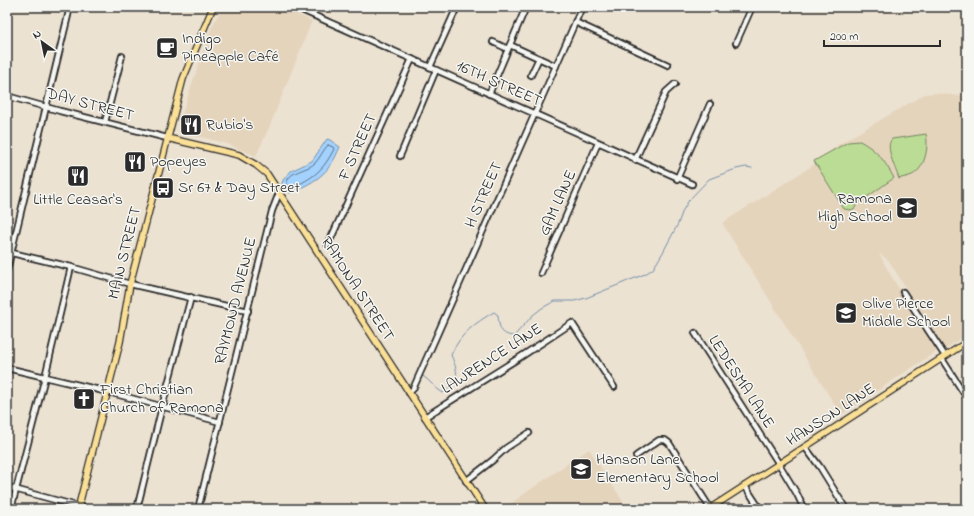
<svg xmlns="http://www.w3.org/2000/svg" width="974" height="516" font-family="'Indie Flower',sans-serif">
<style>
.built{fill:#e5d4bc}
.green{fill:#bbdc95;stroke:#738460}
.water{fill:#a3d2ff;stroke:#738faa}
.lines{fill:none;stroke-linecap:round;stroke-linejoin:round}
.shore{stroke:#5b6e80;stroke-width:1}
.stream{stroke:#738faa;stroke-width:1}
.minor-casing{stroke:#2b2b2b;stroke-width:8}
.major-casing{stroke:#2b2b2b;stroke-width:8}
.minor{stroke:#f6f6f2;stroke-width:4.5}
.major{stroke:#fadf96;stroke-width:5.5}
.labels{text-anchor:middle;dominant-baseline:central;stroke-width:3;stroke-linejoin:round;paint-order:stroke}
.poi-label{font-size:16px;fill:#2b2b2b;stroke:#f6f6f2;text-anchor:start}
.street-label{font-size:16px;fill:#2b2b2b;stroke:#f6f6f2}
</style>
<rect width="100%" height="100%" fill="#ece2d2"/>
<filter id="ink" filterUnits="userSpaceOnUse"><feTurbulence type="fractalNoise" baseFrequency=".025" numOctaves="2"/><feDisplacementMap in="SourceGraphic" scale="8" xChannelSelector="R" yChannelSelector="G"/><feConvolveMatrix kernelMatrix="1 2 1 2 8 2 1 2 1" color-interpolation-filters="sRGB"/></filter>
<g filter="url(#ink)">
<g class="built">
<path d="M222,7H281L312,21L269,128L256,156L225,143L180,132V127L182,114L196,72L211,29Z"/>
<path d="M936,93L967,97V334L944,350L889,261L879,253L890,274L937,351L841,415L722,223L815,164L839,144L925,94Z"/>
<path d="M589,449L628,509H503L531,489Z"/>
</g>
<g class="green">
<path d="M926,134C929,147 925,169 912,175C908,177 903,177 899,179C896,169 884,146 892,139Z"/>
<path d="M860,141C878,151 884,160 894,178L857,204L855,208L851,210L844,209L814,161L848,142Z"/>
</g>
<path class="water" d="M327,139L330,140L340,147C337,153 335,159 331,164C322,179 305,186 290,193L281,188L283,180L291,171L312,161Z"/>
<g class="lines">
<path class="shore" d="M328,145L333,147L334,149C323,171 313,178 291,188L287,186C285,171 307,171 315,163C320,158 323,150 328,145Z"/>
<path class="stream" d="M423,376C430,381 436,389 443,393C460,379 459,374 451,355C460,334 475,323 494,312L498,315C499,327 500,335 514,336L533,315L542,308L555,301H574L586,298L645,274L653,269L662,254L678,224L683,210L689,200L709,179L736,169L746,167L752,168"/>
<g class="minor-casing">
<g id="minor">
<path d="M295,7L692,184"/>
<path d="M575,22L668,65"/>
<path d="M493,42L508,49"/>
<path d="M736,43L752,7"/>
<path d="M510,45L556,66"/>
<path d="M430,67L457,7"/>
<path d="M531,75L539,58"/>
<path d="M489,94L526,7"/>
<path d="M7,96L60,111L167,138"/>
<path d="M105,122L122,56"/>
<path d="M400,156L436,70"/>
<path d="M635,160L666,92L675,84"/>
<path d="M677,179L710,104"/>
<path d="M328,245L412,59"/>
<path d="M12,253L71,267L130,284L248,311"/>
<path d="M7,270L70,7"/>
<path d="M541,273L598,143"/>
<path d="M903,292L945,356"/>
<path d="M695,333L779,464L797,494L804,509"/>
<path d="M942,359L967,398"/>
<path d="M7,368L108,392L220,422"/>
<path d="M409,393L413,389L582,7"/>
<path d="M425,417L522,356L572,323L614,387"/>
<path d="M805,447L820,467L846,509"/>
<path d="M636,456L659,440H665L669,443L710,508"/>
<path d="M466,481L493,460L506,448L529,433"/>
<path d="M745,486L760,509"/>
<path d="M7,487L88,509"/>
<path d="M11,509L45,377L71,267"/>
<path d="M137,509L162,407L191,297"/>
<path d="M198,509L272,211L279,193"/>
</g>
</g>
<g class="major-casing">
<g id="major">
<path d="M167,138L239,155L256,165L267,174L485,509"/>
<path d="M78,509L120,342L130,284L183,79L213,7"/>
<path d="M709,509L967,342"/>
</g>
</g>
<use href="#minor" class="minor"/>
<use href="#major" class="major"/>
</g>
</g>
<defs>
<g id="cafe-square" transform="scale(1.15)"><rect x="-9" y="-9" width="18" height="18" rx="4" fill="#2b2b2b" stroke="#f6f6f2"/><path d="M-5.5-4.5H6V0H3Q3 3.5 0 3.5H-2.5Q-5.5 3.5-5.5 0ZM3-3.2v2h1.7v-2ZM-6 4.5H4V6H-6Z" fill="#fff"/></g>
<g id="restaurant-square" transform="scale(1.15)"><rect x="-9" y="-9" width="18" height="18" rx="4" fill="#2b2b2b" stroke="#f6f6f2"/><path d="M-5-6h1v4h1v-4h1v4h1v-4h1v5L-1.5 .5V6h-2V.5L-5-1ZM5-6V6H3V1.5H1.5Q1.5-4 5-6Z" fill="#fff"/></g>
<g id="bus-square" transform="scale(1.15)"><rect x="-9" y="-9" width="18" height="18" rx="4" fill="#2b2b2b" stroke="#f6f6f2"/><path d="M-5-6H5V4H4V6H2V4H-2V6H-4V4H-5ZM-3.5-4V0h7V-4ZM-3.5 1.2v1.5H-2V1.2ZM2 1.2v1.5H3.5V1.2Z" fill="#fff"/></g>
<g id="school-square" transform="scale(1.15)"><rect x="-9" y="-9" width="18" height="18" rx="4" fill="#2b2b2b" stroke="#f6f6f2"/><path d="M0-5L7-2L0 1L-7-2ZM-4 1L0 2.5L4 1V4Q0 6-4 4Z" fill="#fff"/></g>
<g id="church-square" transform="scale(1.15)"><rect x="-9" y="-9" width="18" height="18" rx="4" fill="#2b2b2b" stroke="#f6f6f2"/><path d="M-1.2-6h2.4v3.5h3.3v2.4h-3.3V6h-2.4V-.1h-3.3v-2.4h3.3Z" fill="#fff"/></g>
</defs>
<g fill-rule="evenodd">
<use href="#cafe-square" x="167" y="48"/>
<use href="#restaurant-square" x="191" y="125"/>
<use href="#restaurant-square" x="135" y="162"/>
<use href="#restaurant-square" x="78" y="176"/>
<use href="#bus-square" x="163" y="188"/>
<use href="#school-square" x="907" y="208"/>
<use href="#school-square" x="846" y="313"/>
<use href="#church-square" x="84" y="399"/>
<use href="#school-square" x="581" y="469"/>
</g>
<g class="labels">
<g class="poi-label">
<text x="182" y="39">Indigo<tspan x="182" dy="18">Pineapple Café</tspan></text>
<text x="206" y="125">Rubio's</text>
<text x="150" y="162">Popeyes</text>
<text x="178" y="188">Sr 67 &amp; Day Street</text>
<text x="892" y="199" text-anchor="end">Ramona<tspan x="892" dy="18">High School</tspan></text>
<text x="78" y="200" text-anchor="middle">Little Ceasar's</text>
<text x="862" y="304">Olive Pierce<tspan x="862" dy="18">Middle School</tspan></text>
<text x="100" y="390">First Christian<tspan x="100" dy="18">Church of Ramona</tspan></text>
<text x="596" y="460">Hanson Lane<tspan x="596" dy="18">Elementary School</tspan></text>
</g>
<g class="street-label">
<text transform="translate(499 84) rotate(24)">16TH STREET</text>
<text transform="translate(90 105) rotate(15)">DAY STREET</text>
<text transform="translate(358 147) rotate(-66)">F STREET</text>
<text transform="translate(484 195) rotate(-66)">H STREET</text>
<text transform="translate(558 203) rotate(-66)">GAM LANE</text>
<text transform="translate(125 253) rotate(-76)">MAIN STREET</text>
<text transform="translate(357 289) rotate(57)">RAMONA STREET</text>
<text transform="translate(236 301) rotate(-76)">RAYMOND AVENUE</text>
<text transform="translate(492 359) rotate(-33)">LAWRENCE LANE</text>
<text transform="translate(741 382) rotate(57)">LEDESMA LANE</text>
<text transform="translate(831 415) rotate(-33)">HANSON LANE</text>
</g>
</g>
<rect width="974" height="516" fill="none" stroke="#f6f6f2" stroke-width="24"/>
<rect x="12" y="12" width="950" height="492" fill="none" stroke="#2b2b2b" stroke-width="1.5" filter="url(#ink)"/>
<g transform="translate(42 42) rotate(327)" stroke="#f6f6f2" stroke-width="3" paint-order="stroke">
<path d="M0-3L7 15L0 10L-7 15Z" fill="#2b2b2b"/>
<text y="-6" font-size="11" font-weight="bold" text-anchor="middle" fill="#2b2b2b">N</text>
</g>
<path d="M824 40v6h116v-6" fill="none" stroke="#2b2b2b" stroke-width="2"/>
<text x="830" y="40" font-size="12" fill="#2b2b2b" stroke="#f6f6f2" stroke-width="3" paint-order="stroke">200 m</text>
</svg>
